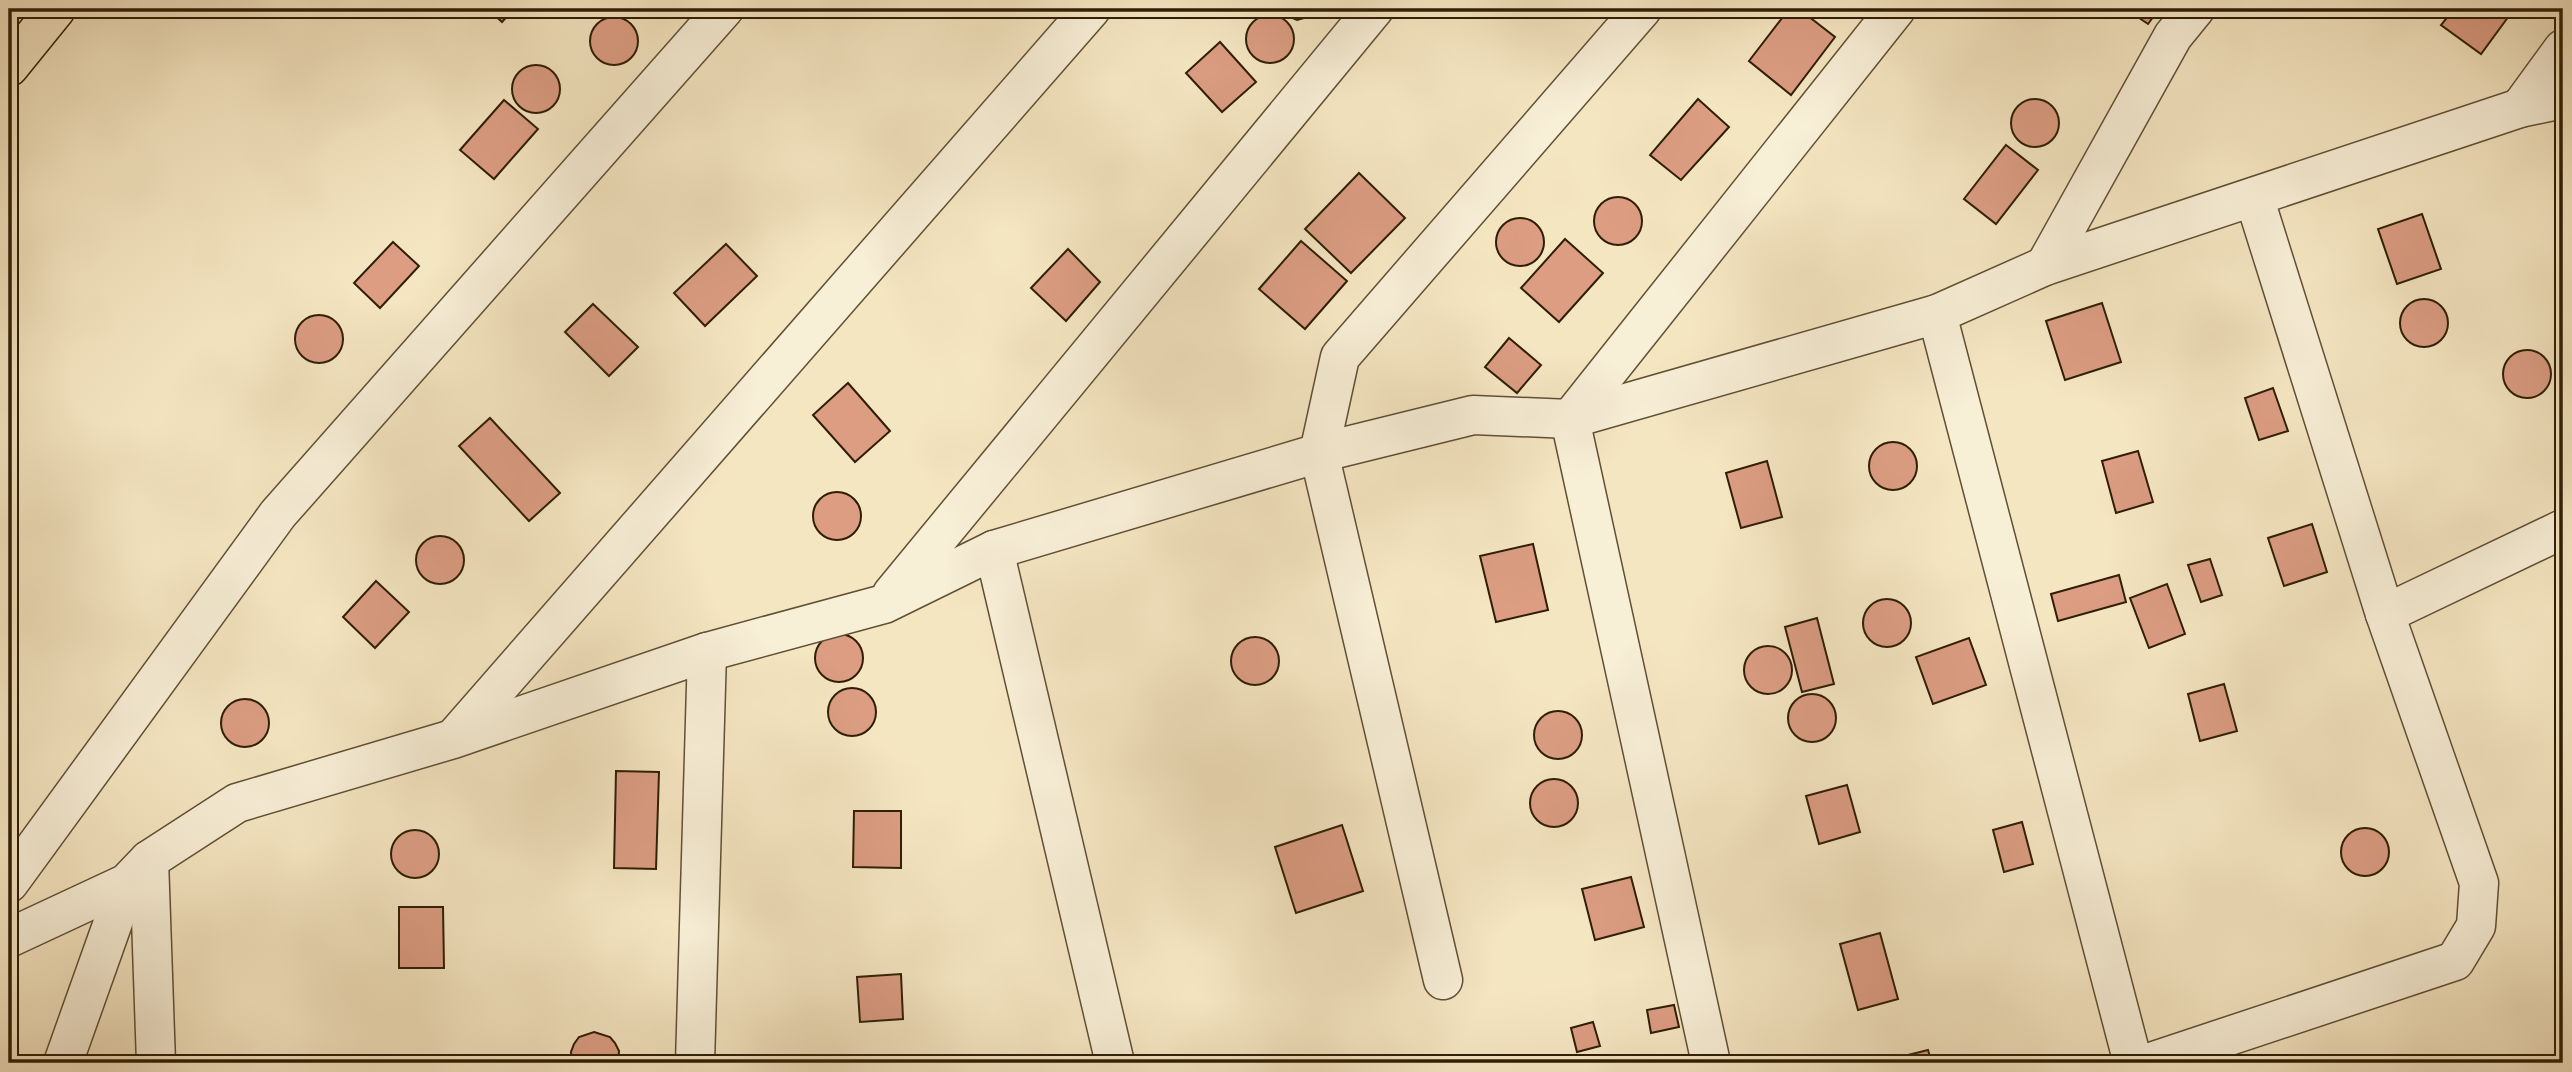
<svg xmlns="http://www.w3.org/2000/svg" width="2572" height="1072" font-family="Alegreya,serif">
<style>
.building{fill:#dc9d83;stroke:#2f1e05;stroke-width:2}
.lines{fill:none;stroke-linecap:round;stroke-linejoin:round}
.minor-casing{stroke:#605034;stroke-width:41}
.highway-casing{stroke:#2f1e05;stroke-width:41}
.minor{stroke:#f8efd7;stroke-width:38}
.highway{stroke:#f5e6c2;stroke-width:38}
</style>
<rect width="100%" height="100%" fill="#f5e6c2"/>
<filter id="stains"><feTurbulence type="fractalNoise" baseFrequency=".00286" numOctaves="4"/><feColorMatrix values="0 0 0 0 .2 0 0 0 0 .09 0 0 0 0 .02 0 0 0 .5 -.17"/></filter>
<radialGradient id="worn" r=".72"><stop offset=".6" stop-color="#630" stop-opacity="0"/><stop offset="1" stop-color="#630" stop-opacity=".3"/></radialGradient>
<g class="building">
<path d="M488,9H514L502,22Z"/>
<path d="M1278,9H1319L1311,16L1297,20L1283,14Z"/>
<path d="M1789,9H1799L1835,37L1791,95L1749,61Z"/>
<path d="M2126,9H2159L2148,24Z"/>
<path d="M2454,9H2514L2481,54L2441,25Z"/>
<circle cx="1270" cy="39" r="24"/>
<circle cx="614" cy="41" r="24"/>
<path d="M1220,42L1256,82L1222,112L1186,73Z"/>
<circle cx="536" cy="89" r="24"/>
<circle cx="2035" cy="123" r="24"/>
<path d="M1698,99L1729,127L1681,180L1650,155Z"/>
<path d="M504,100L538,129L494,179L460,150Z"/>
<path d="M2006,145L2038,170L1996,224L1964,199Z"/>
<path d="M1359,173L1405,218L1351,273L1305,229Z"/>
<circle cx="1618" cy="221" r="24"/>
<path d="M2422,214L2441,269L2397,284L2378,229Z"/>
<circle cx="1520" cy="242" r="24"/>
<path d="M1565,239L1603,273L1559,322L1521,288Z"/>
<path d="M1301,241L1347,281L1305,329L1259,289Z"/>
<path d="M393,242L419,266L380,308L354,283Z"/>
<path d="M726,244L757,276L705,326L674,293Z"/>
<path d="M1068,249L1100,282L1066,321L1031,288Z"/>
<circle cx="2424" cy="323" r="24"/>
<path d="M2102,303L2121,362L2065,380L2046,321Z"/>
<path d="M593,304L638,347L609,376L565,332Z"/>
<circle cx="319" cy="339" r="24"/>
<path d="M1509,338L1541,365L1517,393L1485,367Z"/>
<circle cx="2527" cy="374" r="24"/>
<path d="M848,383L890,431L855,462L813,415Z"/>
<path d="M2273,388L2288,431L2259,440L2245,398Z"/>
<path d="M490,418L560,493L529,521L459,446Z"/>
<circle cx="1893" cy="466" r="24"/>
<path d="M2138,451L2153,502L2116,513L2102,461Z"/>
<path d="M1767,461L1782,517L1741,528L1726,473Z"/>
<circle cx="837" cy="516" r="24"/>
<path d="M2312,524L2327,572L2284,586L2268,538Z"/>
<circle cx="440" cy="560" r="24"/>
<path d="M1533,544L1548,610L1496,622L1480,556Z"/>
<path d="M2210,559L2222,595L2201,602L2188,565Z"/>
<path d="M2119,575L2126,602L2058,621L2051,594Z"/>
<path d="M376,581L409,612L375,648L343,617Z"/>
<path d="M2167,584L2185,634L2149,648L2130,598Z"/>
<circle cx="1887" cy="623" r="24"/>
<path d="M1817,618L1834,684L1802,692L1785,627Z"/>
<circle cx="839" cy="658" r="24"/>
<circle cx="1255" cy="661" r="24"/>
<path d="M1969,638L1986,685L1933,704L1916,657Z"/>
<circle cx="1768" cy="670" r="24"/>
<path d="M2224,684L2237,731L2200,741L2188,694Z"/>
<circle cx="852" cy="712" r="24"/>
<circle cx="1812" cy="718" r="24"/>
<circle cx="245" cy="723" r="24"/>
<circle cx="1558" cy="735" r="24"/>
<path d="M616,771L659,772L656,869L614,868Z"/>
<circle cx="1554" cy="803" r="24"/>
<path d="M1847,785L1860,832L1819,844L1806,796Z"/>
<path d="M854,811H901V868L853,867Z"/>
<path d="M2022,822L2033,864L2004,872L1993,830Z"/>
<path d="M1342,825L1363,891L1296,913L1275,847Z"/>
<circle cx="2365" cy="852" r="24"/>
<circle cx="415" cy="854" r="24"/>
<path d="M1631,877L1644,927L1595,940L1582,889Z"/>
<path d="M399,907H443L444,968H399Z"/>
<path d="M1880,933L1898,999L1858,1010L1840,944Z"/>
<path d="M901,974L903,1019L860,1022L857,977Z"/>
<path d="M1674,1005L1679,1027L1651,1033L1647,1010Z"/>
<path d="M1593,1022L1600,1046L1577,1052L1571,1028Z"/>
<path d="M594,1032L610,1037L615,1043L619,1051L618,1063H572L571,1052L574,1044L579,1037Z"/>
<path d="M1928,1050L1932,1063H1889L1888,1060Z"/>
<path d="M396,1055L404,1056L414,1063H378L387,1057Z"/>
</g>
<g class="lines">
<g class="minor-casing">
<g id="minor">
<path d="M2520,108L2563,49"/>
<path d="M2254,197L2385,614"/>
<path d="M2045,266L2173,36L2195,9"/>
<path d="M1937,314L2133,1063"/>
<path d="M994,550L1115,1063"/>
<path d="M892,594L1374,9"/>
<path d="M454,738L1091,9"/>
<path d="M149,860L156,1063"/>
<path d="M9,883L278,514L724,9"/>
<path d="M9,938L127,883L149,860L237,803L453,739L707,652L884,604L994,550L1319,453L1473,415L1570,419L1937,314L2045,266L2520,108L2563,99"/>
<path d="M1443,980L1319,453L1340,357L1642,9"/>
<path d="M63,1063L127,883"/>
<path d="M695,1063L707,652"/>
<path d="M1711,1063L1570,419L1896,9"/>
<path d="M2148,1063L2455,961L2476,926L2479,883L2385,614L2563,529"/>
</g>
</g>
<g class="highway-casing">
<path id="highway" d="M9,67L56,9"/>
</g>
<use href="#minor" class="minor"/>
<use href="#highway" class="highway"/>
</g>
<rect width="2572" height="1072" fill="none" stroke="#f5e6c2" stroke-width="35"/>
<rect x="10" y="10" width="2551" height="1051" fill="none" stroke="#2f1e05" stroke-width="3.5"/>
<rect x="18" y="18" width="2537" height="1037" fill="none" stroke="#2f1e05" stroke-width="2"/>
<rect width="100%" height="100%" filter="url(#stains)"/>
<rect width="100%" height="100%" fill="url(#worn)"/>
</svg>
